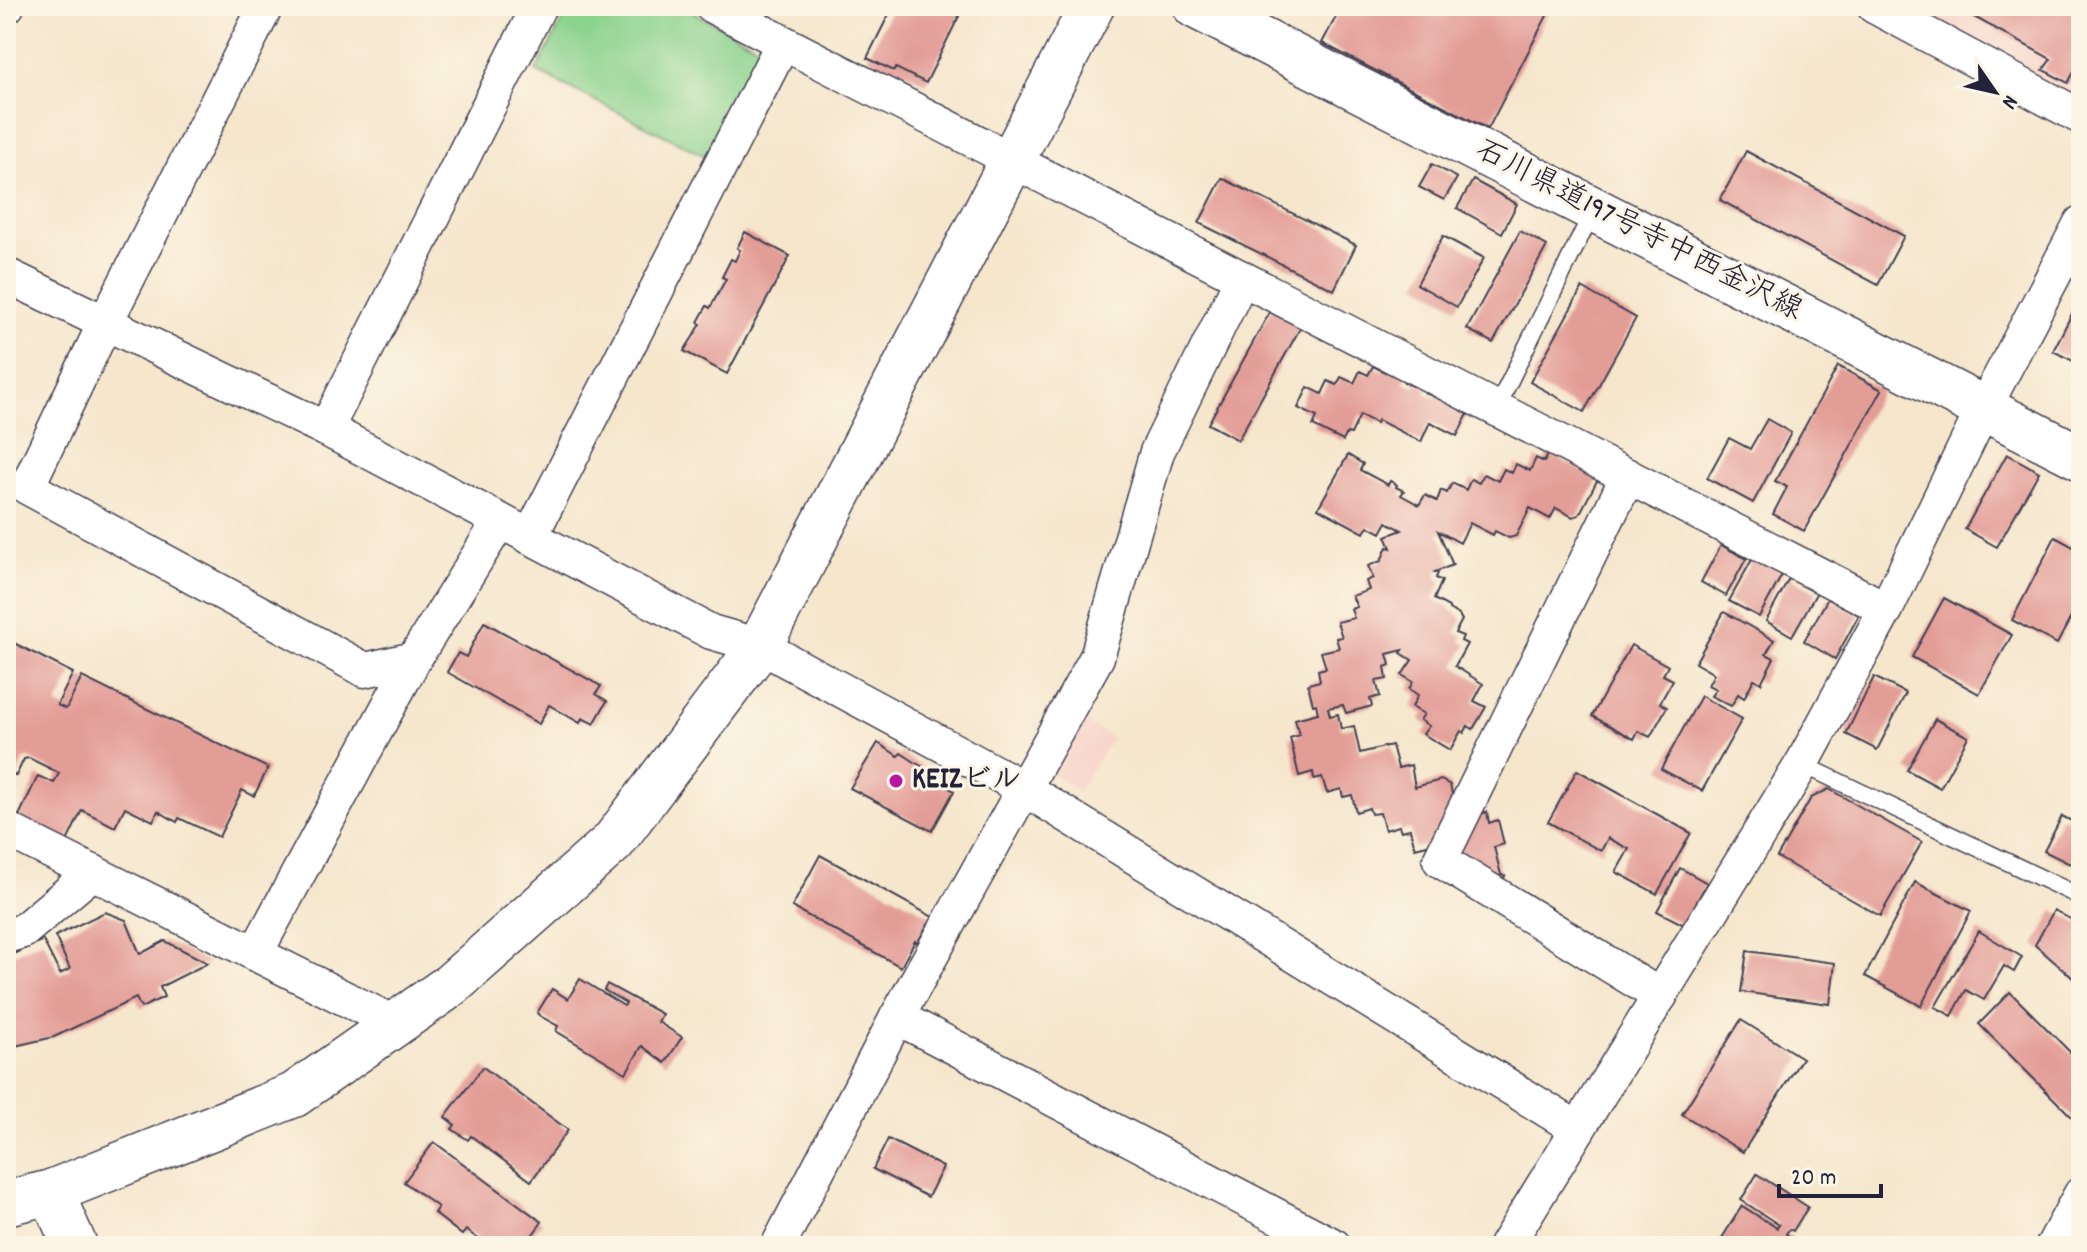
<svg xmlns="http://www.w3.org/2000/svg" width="2087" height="1252" font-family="Dekko,'Klee One',sans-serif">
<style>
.built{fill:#f7d1c7}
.green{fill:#8cd38e;stroke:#577a64;stroke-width:2}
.building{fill:#e39d97}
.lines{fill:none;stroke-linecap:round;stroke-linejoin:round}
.lane-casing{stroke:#423f51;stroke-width:19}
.street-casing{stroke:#423f51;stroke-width:37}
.secondary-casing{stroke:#423f51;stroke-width:47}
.lane{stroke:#fff;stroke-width:16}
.street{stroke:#fff;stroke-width:34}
.secondary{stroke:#fff;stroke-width:44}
.poi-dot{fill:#b5179e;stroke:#fcf5e5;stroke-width:3}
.labels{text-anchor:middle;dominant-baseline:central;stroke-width:6;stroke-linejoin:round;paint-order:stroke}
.street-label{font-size:30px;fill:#22223b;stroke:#fcf5e5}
.poi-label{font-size:30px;font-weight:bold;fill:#22223b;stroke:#fcf5e5;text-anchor:start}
</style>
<rect width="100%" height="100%" fill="#fcf5e5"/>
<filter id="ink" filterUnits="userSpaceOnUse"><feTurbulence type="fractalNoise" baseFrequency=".0125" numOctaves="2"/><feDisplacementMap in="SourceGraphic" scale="16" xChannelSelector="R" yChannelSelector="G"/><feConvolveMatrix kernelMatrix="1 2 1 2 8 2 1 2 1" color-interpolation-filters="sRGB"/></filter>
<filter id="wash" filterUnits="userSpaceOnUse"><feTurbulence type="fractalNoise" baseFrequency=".006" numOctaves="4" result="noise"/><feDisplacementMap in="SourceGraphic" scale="32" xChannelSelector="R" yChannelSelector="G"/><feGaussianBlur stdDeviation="1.8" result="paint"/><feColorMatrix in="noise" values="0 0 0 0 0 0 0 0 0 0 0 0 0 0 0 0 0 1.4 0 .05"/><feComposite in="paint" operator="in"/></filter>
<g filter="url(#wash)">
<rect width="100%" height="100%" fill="#f5e6cc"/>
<g class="built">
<path d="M1907,6H2081V100Z"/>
<path d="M1069,712L1112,738L1078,791L1039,766Z"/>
</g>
<path class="green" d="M570,6H681L778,57L725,166L536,71Z"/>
<g id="blocks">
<g class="building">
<path d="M893,6H964L926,83L896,68L894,71L867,58Z"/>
<path d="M1324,6H1552L1488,129L1322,43L1338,13Z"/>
<path d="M1954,6H2081V59L2068,83L2043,70L2051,59Z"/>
<path d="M1746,151L1904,236L1878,285L1720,200Z"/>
<path d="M1432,164L1457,178L1444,200L1419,187Z"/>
<path d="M1222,178L1356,245L1334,290L1199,223Z"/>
<path d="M1473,180L1517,204L1502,233L1457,208Z"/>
<path d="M1520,231L1547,246L1493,343L1467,329Z"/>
<path d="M745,232L790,256L727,374L684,351L701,324L698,322L707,306L710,308L726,279L722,277L731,259L735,261L740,250L737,248Z"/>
<path d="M1443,236L1484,258L1457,307L1417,284Z"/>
<path d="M1582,288L1636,318L1584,412L1530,382Z"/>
<path d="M2081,296V365L2053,351Z"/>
<path d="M1273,306L1303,323L1238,440L1208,424Z"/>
<path d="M1373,366L1385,372L1387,367L1407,377L1404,382L1415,387L1418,382L1428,387L1425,393L1437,398L1440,393L1468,414L1457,436L1430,422L1421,442L1378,420L1376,423L1360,415L1351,434L1347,433L1343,441L1313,426L1317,417L1298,408L1308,387L1322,394L1328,381L1337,385L1341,377L1354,383L1360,371L1368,375Z"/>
<path d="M1838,366L1882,390L1804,531L1773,514L1787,487L1775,481Z"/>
<path d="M1767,419L1791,433L1753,503L1707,478L1729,438L1750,449Z"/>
<path d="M1549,453L1598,479L1579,515L1573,517L1556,508L1550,519L1530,508L1516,536L1509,538L1495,531L1493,535L1470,523L1460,543L1438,531L1453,565L1435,572L1438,573L1436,578L1442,581L1434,599L1449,607V609L1459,615L1462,620L1455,633L1463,636L1461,641L1467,644L1455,666L1483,684L1474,701L1486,707L1473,729L1468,726L1464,733L1461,731L1450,750L1423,734L1429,726L1420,720L1424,714L1412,707L1418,695L1409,689L1413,682L1402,675L1412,660L1401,653L1403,650L1387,654L1390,665L1385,667L1387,679L1376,681L1380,696L1370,699L1372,706L1346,713L1343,705L1328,708L1330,716L1338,714L1341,729L1354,726L1360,753L1392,745L1398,768L1411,765L1415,787L1441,780L1450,785L1455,806L1473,816L1487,812L1489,823L1498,820L1504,844L1494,847L1501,875L1505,876L1493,900L1429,851L1427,845L1415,848L1410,829L1401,831L1399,826L1385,830L1380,813L1371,814L1369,808L1356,812L1352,795L1343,797L1341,789L1327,793L1322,777L1314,779L1313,772L1299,776L1290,738L1299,735L1295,719L1318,713L1316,704L1313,705L1308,684L1320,681L1318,670L1326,668L1321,652L1339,648L1336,638L1342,637L1337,622L1354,618L1351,609L1357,607L1352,596L1369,590L1366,581L1373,578L1368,566L1381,561L1387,547L1391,548L1386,536L1402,530L1387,522L1381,533L1368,526L1364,533L1318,508L1348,455L1363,464L1360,470L1388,485L1390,481L1397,485L1396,487L1404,491L1401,495L1419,505L1425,495L1437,501L1441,490L1447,493L1452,483L1466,490L1471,479L1479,483L1484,474L1498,481L1504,469L1512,473L1516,464L1530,471L1536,458L1544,462Z"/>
<path d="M2007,454L2039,472L1997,547L1965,529Z"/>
<path d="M2055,537L2081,551V598L2057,644L2012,620Z"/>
<path d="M1721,545L1746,559L1726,596L1701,582Z"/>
<path d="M1754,556L1783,573L1759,617L1729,601Z"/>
<path d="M1790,577L1817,592L1792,636L1766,621Z"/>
<path d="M1828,598L1859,615L1835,659L1804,641Z"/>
<path d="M1944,598L2012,635L1979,694L1912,657Z"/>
<path d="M1724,612L1774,640L1766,654L1774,658L1761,683L1754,679L1744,698L1738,694L1731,706L1711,696L1716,689L1708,685L1714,674L1695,663Z"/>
<path d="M484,622L601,686L596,694L607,701L594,724L582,718L580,723L549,705L539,724L447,672L458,653L466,657Z"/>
<path d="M6,639L73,673L57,705L66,709L82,677L268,768L254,796L242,790L219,837L179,818L177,822L158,811L153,821L125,807L115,827L82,810L63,850L14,826L38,776L54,783L59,773L29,758L24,759L16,776L6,771Z"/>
<path d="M1631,645L1668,666L1663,675L1673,680L1660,703L1667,707L1650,737L1638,731L1634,739L1592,716Z"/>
<path d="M1874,677L1906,693L1877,750L1846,734Z"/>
<path d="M1701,696L1742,719L1702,791L1661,769Z"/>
<path d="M1935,719L1968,737L1940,788L1907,770Z"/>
<path d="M878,743L898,756L901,753L930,772L928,775L954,791L932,831L850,788Z"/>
<path d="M1577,770L1691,833L1657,894L1616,872L1629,849L1608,838L1601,851L1548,822Z"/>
<path d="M1829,789L1922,842L1880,916L1777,857L1811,798Z"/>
<path d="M2062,816L2081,826V843L2070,864L2044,851Z"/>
<path d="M820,855L933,917L917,943L915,941L901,967L792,907Z"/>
<path d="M1680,868L1707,883L1684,925L1657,911Z"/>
<path d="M1915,882L1971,911L1921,1006L1865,976Z"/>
<path d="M2054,910L2081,925V985L2035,945Z"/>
<path d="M105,912L126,920L140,954L165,941L208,963L160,987L164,997L141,1008L136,998L54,1037L6,1048V958L43,940L60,974L70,969L55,936Z"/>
<path d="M1979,931L2022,957L2014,972L2004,966L1984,1000L1966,990L1952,1016L1935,1007Z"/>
<path d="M1747,951L1835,963L1830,1004L1741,992Z"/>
<path d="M580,979L624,1006L626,1003L604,990L607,984L662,1014L658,1022L682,1037L665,1063L642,1046L626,1073L556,1031L558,1026L540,1016L537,1013L552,989L568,999Z"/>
<path d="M2010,992L2081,1063V1114L2075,1120L1979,1024Z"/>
<path d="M1741,1020L1802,1058L1743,1152L1682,1114Z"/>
<path d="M483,1067L568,1130L531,1181L471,1136L468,1140L452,1129L455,1125L445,1117Z"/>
<path d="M888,1139L943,1167L928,1197L873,1169Z"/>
<path d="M434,1142L542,1222L524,1246H488L466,1230L462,1235L434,1213L438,1207L404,1182Z"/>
<path d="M1757,1174L1808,1207L1793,1231L1789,1229L1786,1234L1805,1246H1717L1742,1206L1777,1228L1779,1225L1741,1200Z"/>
</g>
</g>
</g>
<g filter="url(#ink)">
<use href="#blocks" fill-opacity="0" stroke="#423f51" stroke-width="2"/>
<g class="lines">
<g class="lane-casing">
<g id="lane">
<path d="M1496,409L1594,209"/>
<path d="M1802,764L2081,897"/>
</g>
</g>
<g class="street-casing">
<g id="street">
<path d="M266,6L105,323L27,487L365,670L414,659L500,521"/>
<path d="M712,6L1886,609"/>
<path d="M1874,6L2081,117"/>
<path d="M6,7L7,6"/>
<path d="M6,275L326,429L711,632L760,646L1023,788L1578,1129L1506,1246"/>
<path d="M326,429L539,6"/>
<path d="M1628,476L1440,860L1660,996"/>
<path d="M530,537L783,43"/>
<path d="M6,829L396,1024"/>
<path d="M6,936L23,931L93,872"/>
<path d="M255,954L414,659"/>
<path d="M897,1017L1334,1246"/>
<path d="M1578,1129L1802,764L1886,609L1984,408L2081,223"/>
<path d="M778,1246L897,1017L1097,657L1157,452L1242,278"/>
<path d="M2053,1246L2081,1194"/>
</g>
</g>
<g class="secondary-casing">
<g id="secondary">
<path d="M1195,6L2081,458"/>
<path d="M51,1192L75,1246"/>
<path d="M6,1203L51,1192L294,1095L451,985L613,842L760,646L1092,6"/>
</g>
</g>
<use href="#lane" class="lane"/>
<use href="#street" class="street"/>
<use href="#secondary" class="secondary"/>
</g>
</g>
<circle class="poi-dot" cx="896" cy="781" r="8"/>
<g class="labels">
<g class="street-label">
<text transform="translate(1638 232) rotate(27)">石川県道197号寺中西金沢線</text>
</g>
<g class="poi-label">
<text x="912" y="781">KEIZビル</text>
</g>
</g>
<rect width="2087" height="1252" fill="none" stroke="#fcf5e5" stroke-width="32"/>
<g transform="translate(1995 92) rotate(124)" stroke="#fcf5e5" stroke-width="6" paint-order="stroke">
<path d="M0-6L14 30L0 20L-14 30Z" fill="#22223b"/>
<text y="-12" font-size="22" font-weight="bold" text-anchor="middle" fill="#22223b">N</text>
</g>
<path d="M1779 1184v12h102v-12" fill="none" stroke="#22223b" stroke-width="4"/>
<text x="1791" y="1184" font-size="24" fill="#22223b" stroke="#fcf5e5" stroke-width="6" paint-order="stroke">20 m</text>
</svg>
